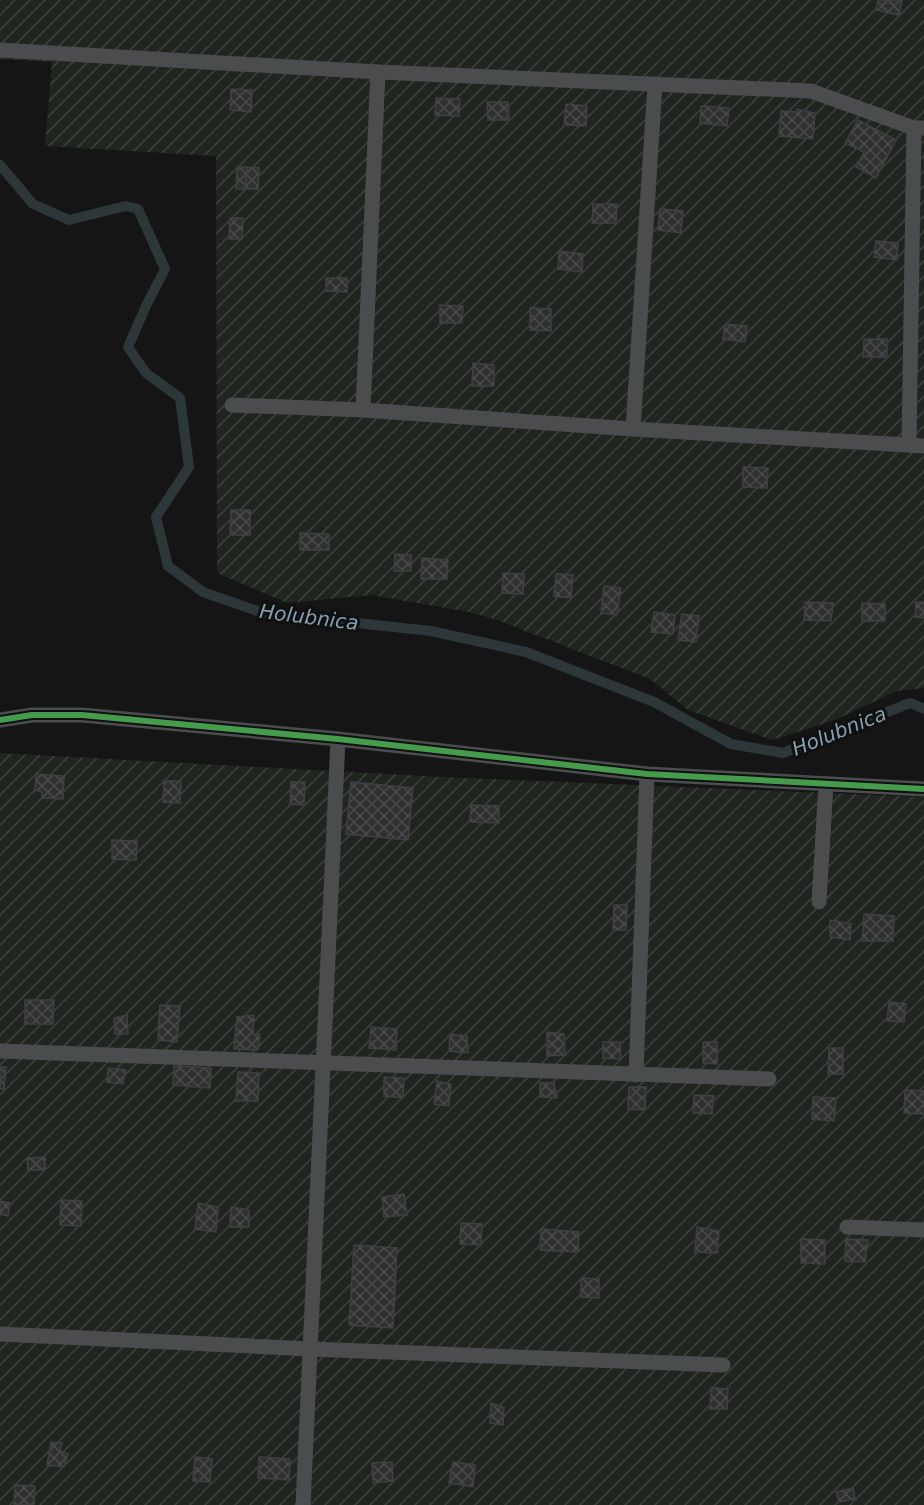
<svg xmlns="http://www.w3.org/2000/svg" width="924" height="1505" font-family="'DejaVu Sans',sans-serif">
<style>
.garden{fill:url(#garden-furrows)}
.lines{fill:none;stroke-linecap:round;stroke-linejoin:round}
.stream{stroke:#2d373a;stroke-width:10}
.building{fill:url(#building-cross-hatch);stroke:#3e4042;stroke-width:1.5}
.service{stroke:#4a4c4e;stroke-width:15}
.cycleway-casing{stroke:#101011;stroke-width:10}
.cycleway{stroke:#469c4c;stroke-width:6}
.labels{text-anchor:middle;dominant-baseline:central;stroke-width:6;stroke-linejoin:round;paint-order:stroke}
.water-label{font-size:20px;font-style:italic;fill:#82a2ad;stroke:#101011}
</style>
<defs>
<pattern id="garden-furrows" width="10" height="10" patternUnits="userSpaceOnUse" patternTransform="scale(1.5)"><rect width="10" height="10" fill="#202520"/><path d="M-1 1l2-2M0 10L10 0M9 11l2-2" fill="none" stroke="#3e423e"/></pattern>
<pattern id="building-cross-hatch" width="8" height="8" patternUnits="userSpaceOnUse" patternTransform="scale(1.5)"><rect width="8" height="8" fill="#303031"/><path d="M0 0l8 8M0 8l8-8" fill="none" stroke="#4b4b4d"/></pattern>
</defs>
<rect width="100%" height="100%" fill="#151516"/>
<g class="garden">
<path d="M0,0H924V688L897,691L835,720L772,740L688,710L650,679L497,620L469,612L371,595L287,603L217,573L216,156L45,146L52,62L0,59Z"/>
<path d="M0,753L442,777L924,797V1505H0Z"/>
</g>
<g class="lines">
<path class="stream" d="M0,165L33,204L69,220L126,206L138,209L165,269L146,306L128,347L146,373L180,398L189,467L156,517L168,566L203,592L263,613L431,631L526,652L654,702L731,744L783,753L910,703L924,709"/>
</g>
<g class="building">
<path d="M878,0H902L899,15L876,10Z"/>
<path d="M231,89L252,90L251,112L230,110Z"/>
<path d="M436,98L460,99L459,116L435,115Z"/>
<path d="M487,102H508L509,120H488Z"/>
<path d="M566,104L587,106L586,126L564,125Z"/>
<path d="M701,106L729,108L727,126L700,123Z"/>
<path d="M797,109L815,113L813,139L779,136L781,111L797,112Z"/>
<path d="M858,120L896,140L876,178L856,167L864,152L845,143Z"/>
<path d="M237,167H247L245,189H236Z"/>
<path d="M247,167L259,168L258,189H245Z"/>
<path d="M593,204H617L616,223H592Z"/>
<path d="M660,209L683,211L681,233L658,230Z"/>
<path d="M230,218H243L242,239H229Z"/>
<path d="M876,241L898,243L897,260L874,257Z"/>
<path d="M559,251L583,254L582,272L558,269Z"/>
<path d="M326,278H347V292L326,291Z"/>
<path d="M440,305L463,306L462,323H440Z"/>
<path d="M530,308L551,309V331L530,330Z"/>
<path d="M725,324L747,326L745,342L723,339Z"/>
<path d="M864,339H887V357H863Z"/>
<path d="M473,363L494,365V386H472Z"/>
<path d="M743,467L768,468L767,488L743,487Z"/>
<path d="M231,510H250V535H230Z"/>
<path d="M300,533L329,534V550H300Z"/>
<path d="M395,554L411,555V571H394Z"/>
<path d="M422,558L448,560L447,579H421Z"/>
<path d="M503,573L524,574L523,594L502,593Z"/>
<path d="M556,574L573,575L571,598L554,596Z"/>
<path d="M604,586L621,588L617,615L601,613Z"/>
<path d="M805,602L833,603L831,621L804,620Z"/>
<path d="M916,602H924V618L915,617Z"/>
<path d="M862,603L885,604V621H862Z"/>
<path d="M654,612L675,615L673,634L651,632Z"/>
<path d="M682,614L699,616L696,642L678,640Z"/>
<path d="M36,774L64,776L63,799L42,798V792L35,790Z"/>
<path d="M164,781H181L180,803L163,802Z"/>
<path d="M291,782H305L304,805L290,804Z"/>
<path d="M351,782L413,788L408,840L346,834Z"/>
<path d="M471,805L499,806V823L470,822Z"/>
<path d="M112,840L137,841L136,860L112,859Z"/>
<path d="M614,905H627L626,930H613Z"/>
<path d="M864,914L894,916L893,941H862Z"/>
<path d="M830,920L851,924L850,940L830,937Z"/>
<path d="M25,1000H54L53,1024H25Z"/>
<path d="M889,1002L906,1004L904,1022L887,1021Z"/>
<path d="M160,1005L180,1006L177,1042L158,1040Z"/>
<path d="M127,1015L128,1034H115L114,1018Z"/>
<path d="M254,1015L253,1034H260L258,1050L234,1049L237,1017Z"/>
<path d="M371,1027L397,1029L396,1050L369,1048Z"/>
<path d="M547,1032L564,1034L565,1055L547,1056Z"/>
<path d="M450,1034L467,1036L468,1053L449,1051Z"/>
<path d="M603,1042H620L621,1059L603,1058Z"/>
<path d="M703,1042H717V1064L703,1063Z"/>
<path d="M829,1048H843V1074H828Z"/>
<path d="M174,1066L211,1068L210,1088L173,1085Z"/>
<path d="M0,1067H6L4,1089H0Z"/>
<path d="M108,1068L126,1070L123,1084L107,1082Z"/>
<path d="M238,1072L259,1073L258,1101H236Z"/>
<path d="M384,1077L404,1078L403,1098L384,1096Z"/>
<path d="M437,1081L451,1084L449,1106L434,1104Z"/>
<path d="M540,1083H554L557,1098L540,1097Z"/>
<path d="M629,1087H646L645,1110L628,1109Z"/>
<path d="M905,1090L924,1091V1114L904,1113Z"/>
<path d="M694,1095L714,1096L712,1114L693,1113Z"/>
<path d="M813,1097L836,1098L834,1121L812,1119Z"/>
<path d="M45,1157V1170H28L27,1158Z"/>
<path d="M404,1194L407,1215L384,1217L382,1197Z"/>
<path d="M61,1200L82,1201L81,1226L60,1225Z"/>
<path d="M0,1201L10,1203L8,1216L0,1214Z"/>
<path d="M198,1203L218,1207L216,1232L195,1229Z"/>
<path d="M231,1207L249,1210V1227H230Z"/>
<path d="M461,1223L482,1224L481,1245L460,1244Z"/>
<path d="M697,1227L719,1231L717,1253L695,1252Z"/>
<path d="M541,1229L579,1232L578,1252L540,1250Z"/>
<path d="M801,1239L825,1240V1264L801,1263Z"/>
<path d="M846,1239L868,1240L865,1262L845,1261Z"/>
<path d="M354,1245L397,1248L393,1328L349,1325Z"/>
<path d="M581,1278L599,1279V1298L581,1297Z"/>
<path d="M711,1388L728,1389L727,1409H710Z"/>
<path d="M491,1403L504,1407L503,1425L490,1423Z"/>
<path d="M51,1442L62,1443L60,1451L68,1454L64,1467L47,1465Z"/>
<path d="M195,1457L212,1459L210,1482L193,1481Z"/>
<path d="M259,1457L290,1459L289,1480L258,1478Z"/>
<path d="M392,1462L393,1481L373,1483L372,1463Z"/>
<path d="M453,1462L475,1465L473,1487L449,1483Z"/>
<path d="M15,1485L35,1486L34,1505H14Z"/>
<path d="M853,1488L855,1499L839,1502L836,1492Z"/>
</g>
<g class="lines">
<g class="service">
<path d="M0,50L378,72L811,91L914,128H924"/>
<path d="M378,72L363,410L633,429L655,84"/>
<path d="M232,405L363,410"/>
<path d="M633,429L924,446"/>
<path d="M909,444L914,128"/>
<path d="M0,720L32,715H82L338,739L647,774L924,789"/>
<path d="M819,902L826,784"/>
<path d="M0,1051L769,1079"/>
<path d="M636,1075L647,774"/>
<path d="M847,1227L924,1230"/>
<path d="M0,1334L311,1349L723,1365"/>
<path d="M303,1505L338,739"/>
</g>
<g class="cycleway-casing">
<path id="cycleway" d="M0,720L32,715H82L338,739L647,774L924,789"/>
</g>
<use href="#cycleway" class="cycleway"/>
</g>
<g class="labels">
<g class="water-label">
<text transform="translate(309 617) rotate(7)">Holubnica</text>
<text transform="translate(839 731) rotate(-22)">Holubnica</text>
</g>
</g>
</svg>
